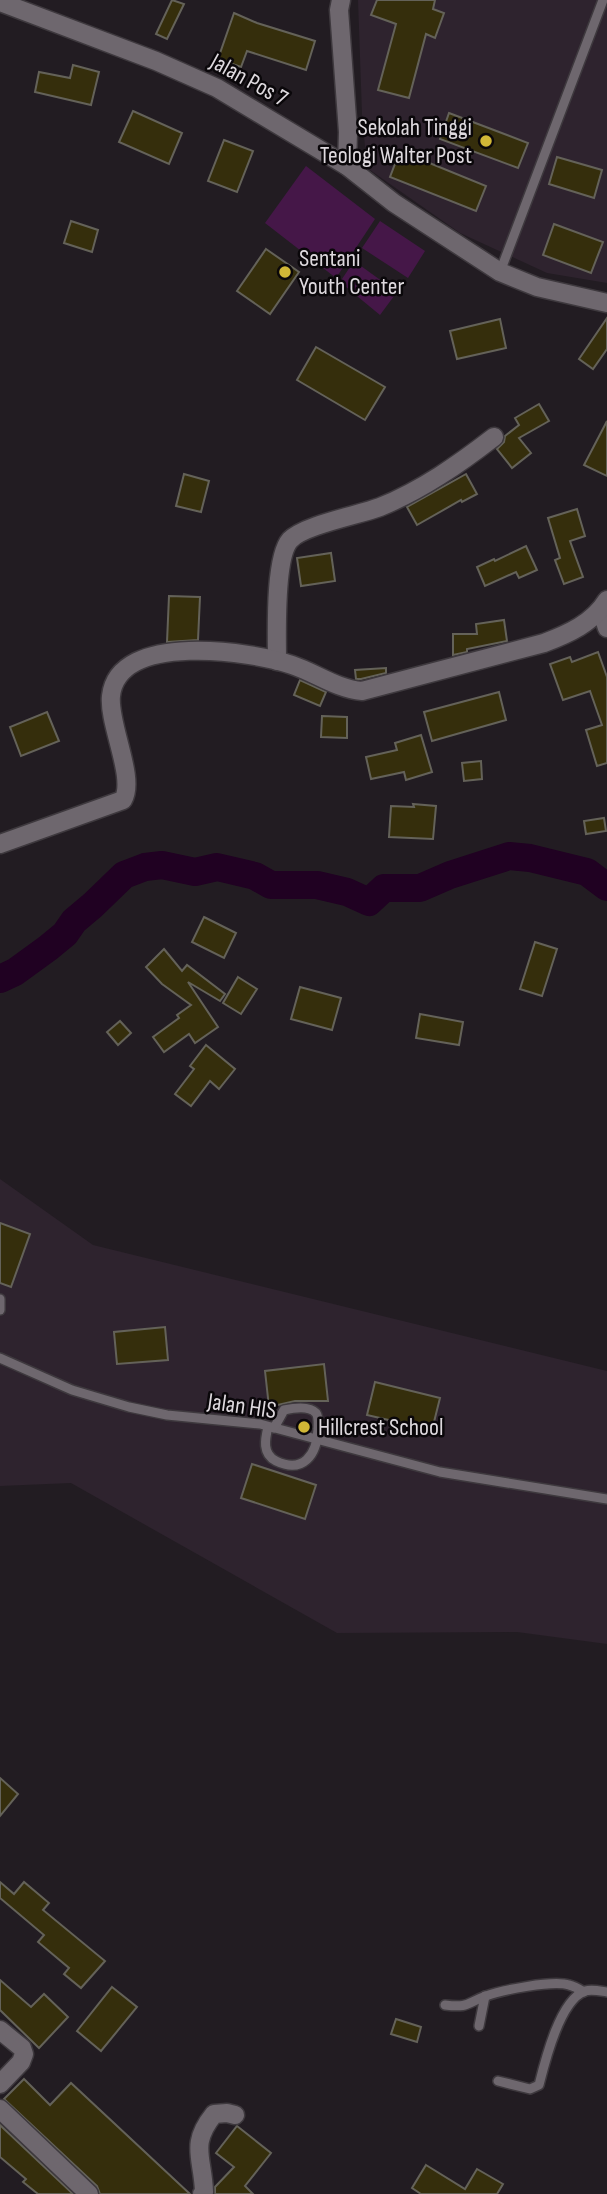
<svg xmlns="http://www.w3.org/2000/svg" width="607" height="2194" font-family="'Sofia Sans Condensed',sans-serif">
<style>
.built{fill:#2e232e}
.green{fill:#451748}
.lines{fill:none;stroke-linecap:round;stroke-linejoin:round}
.river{stroke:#200122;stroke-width:28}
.building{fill:#352e0c;stroke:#646259;stroke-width:2}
.service-casing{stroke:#3e393e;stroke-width:12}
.minor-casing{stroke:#3e393e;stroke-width:21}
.service{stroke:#6e676e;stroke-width:9}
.minor{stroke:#6e676e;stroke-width:18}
.poi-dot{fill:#d1b736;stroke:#0a070a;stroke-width:2.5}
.labels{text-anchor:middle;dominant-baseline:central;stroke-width:5;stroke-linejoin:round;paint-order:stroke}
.street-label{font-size:24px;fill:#ded9de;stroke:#0a070a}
.poi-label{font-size:24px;fill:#ded9de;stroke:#0a070a;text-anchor:start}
</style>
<rect width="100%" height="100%" fill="#221c22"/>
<g class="built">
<path d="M358,0H607V283L547,273L460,233L367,168L362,114Z"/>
<path d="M0,1179L93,1245L607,1371V1644L517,1632L337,1633L71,1483L0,1486Z"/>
</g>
<g class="green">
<path d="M306,166L375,219L336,278L265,223Z"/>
<path d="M380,221L425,251L408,278L362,248Z"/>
<path d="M354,261L397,292L380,315L340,282Z"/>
</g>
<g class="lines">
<path class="river" d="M0,979L15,972L48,948L65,934L74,921L93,905L124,875L145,867L162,865L195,872L217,867L255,876L271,885H317L347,892L369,902L384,888H420L450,875L509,856L530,858L587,872L607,887"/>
</g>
<g class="building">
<path d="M172,0L184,4L167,39L156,34Z"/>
<path d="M377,0H435L433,9L444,13L435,38L426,34L409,98L378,90L396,24L371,15Z"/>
<path d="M234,13L257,23L315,41L306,70L247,51L241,67L218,59Z"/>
<path d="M73,65L99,72L91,105L35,92L39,72L70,78Z"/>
<path d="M133,111L182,133L169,164L119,142Z"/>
<path d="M449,113L528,143L518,168L440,139Z"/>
<path d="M224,140L253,151L237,192L208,181Z"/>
<path d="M400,151L486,186L476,211L390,177Z"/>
<path d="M557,157L602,170L594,198L549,184Z"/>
<path d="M71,221L98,230L92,252L64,243Z"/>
<path d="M554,224L603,242L591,273L543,255Z"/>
<path d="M266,249L299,272L270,314L237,291Z"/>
<path d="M607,318V349L593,369L579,359Z"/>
<path d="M500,319L506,348L457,359L450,331Z"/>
<path d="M316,347L385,387L365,420L297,380Z"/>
<path d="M539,404L549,421L519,438L531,453L512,468L497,449L504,442L505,436L519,425L515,418Z"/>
<path d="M607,421V476L584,465Z"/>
<path d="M184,474L209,481L201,512L176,506Z"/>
<path d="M466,474L477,494L462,502L461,500L417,525L407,507Z"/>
<path d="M577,509L585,536L570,541L583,577L564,584L555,560L560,558L548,518Z"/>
<path d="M526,546L537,570L519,578L516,572L485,586L477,567L494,559L495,561Z"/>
<path d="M331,553L335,581L301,586L297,558Z"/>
<path d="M169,596L200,597L198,640L167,642Z"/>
<path d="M504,620L507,641L467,649V652L453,655V634H477L476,624Z"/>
<path d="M598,652L607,677V763L597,766L586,730L602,725L590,691L563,700L550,664L570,657L572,662Z"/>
<path d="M386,668V673L361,679H356L355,670Z"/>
<path d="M300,680L326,692L320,706L294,695Z"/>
<path d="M499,692L506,720L432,741L424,712Z"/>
<path d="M47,712L59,741L21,756L10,727Z"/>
<path d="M322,716L347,717V738L321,737Z"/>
<path d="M421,735L432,772L406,780L404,772L371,779L366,757L397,750L395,743Z"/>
<path d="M481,761L482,779L464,781L462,763Z"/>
<path d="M413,804L436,806L433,839L389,837L391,806L414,807Z"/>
<path d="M604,818L606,831L586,834L584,821Z"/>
<path d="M204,917L236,933L224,958L192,942Z"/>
<path d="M535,942L557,949L542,996L520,989Z"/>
<path d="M164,949L182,971L187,965L225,994L220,1001L188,982L218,1027L195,1043L189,1034L164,1052L153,1037L179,1018L177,1015L191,1005L162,984L146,967Z"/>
<path d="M238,977L257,989L241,1014L223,1003Z"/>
<path d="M300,987L341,998L332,1030L291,1019Z"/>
<path d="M420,1014L463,1022L459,1045L416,1038Z"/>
<path d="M120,1021L131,1033L118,1045L107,1032Z"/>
<path d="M206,1045L235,1069L219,1089L210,1081L191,1106L175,1094L194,1069L190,1066Z"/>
<path d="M0,1223L30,1234L11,1287L0,1283Z"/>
<path d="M165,1327L168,1360L117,1364L114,1332Z"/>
<path d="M324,1364L328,1401H295L269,1407L265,1371Z"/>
<path d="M375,1382L440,1398L432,1430L367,1415Z"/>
<path d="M252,1464L316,1485L305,1519L241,1498Z"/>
<path d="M0,1778L18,1794L0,1816Z"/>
<path d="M0,1882L14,1894L24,1882L49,1903L43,1910L105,1961L81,1988L64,1974L69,1968L38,1942L44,1935L0,1898Z"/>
<path d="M0,1980L31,2007L44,1994L68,2017L39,2048L0,2010Z"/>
<path d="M112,1987L137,2007L101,2051L77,2031Z"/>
<path d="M396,2019L421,2027L417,2042L391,2034Z"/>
<path d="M24,2079L50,2105L71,2083L190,2194H100L97,2186L4,2099Z"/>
<path d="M0,2125L73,2194H38L23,2182L26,2179L0,2157Z"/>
<path d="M237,2126L271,2153L245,2186L253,2194H215V2187L234,2167L216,2153Z"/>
<path d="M426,2165L465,2189L477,2169L503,2184L497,2194H421L412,2188Z"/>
</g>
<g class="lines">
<g class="service-casing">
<g id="service">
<path d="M500,272L603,0"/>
<path d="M0,1299V1310"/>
<path d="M0,1358L72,1390L129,1407L167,1415L260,1424L440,1472L607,1499"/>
<path d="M268,1427C265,1439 262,1454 276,1461C303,1474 317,1455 318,1429C318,1424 319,1417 316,1413C309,1405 293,1408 284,1410L274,1428"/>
<path d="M445,2005C470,2008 466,2003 486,1996C502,1990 553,1980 569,1985C574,1986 579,1989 584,1992"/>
<path d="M479,2026L485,1996"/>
<path d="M498,2081L530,2089L539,2085C545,2061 560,2000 585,1991C592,1989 600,1991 607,1992"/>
</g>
</g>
<g class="minor-casing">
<g id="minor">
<path d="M341,0L339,10L348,132L347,166"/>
<path d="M0,2L156,61L217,88L347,166L394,203L500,272L537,287L607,303"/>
<path d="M601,609L607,628"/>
<path d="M277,661C277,636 274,558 290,540C304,525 359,515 380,507C422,490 459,464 494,437"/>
<path d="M0,844L123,800C136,778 108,724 111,696C118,631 252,651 292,665C316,673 337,689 362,691L544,643C568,634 593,623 607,600"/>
<path d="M0,2030L22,2048L24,2054L21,2062L0,2084"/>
<path d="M0,2109L89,2194"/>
<path d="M202,2194L204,2192C203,2157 189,2145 214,2114L227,2113L235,2115"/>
</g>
</g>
<use href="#service" class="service"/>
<use href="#minor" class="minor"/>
</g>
<g class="poi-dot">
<circle cx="486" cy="141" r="7"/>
<circle cx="285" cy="272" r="7"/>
<circle cx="304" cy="1427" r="7"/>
</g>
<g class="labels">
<g class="street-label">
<text transform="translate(249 80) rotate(29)">Jalan Pos 7</text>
<text transform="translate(242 1406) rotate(8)">Jalan HIS</text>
</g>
<g class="poi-label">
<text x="472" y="127" text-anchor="end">Sekolah Tinggi<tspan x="472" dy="28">Teologi Walter Post</tspan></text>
<text x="299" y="258">Sentani<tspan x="299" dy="28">Youth Center</tspan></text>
<text x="318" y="1427">Hillcrest School</text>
</g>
</g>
</svg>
